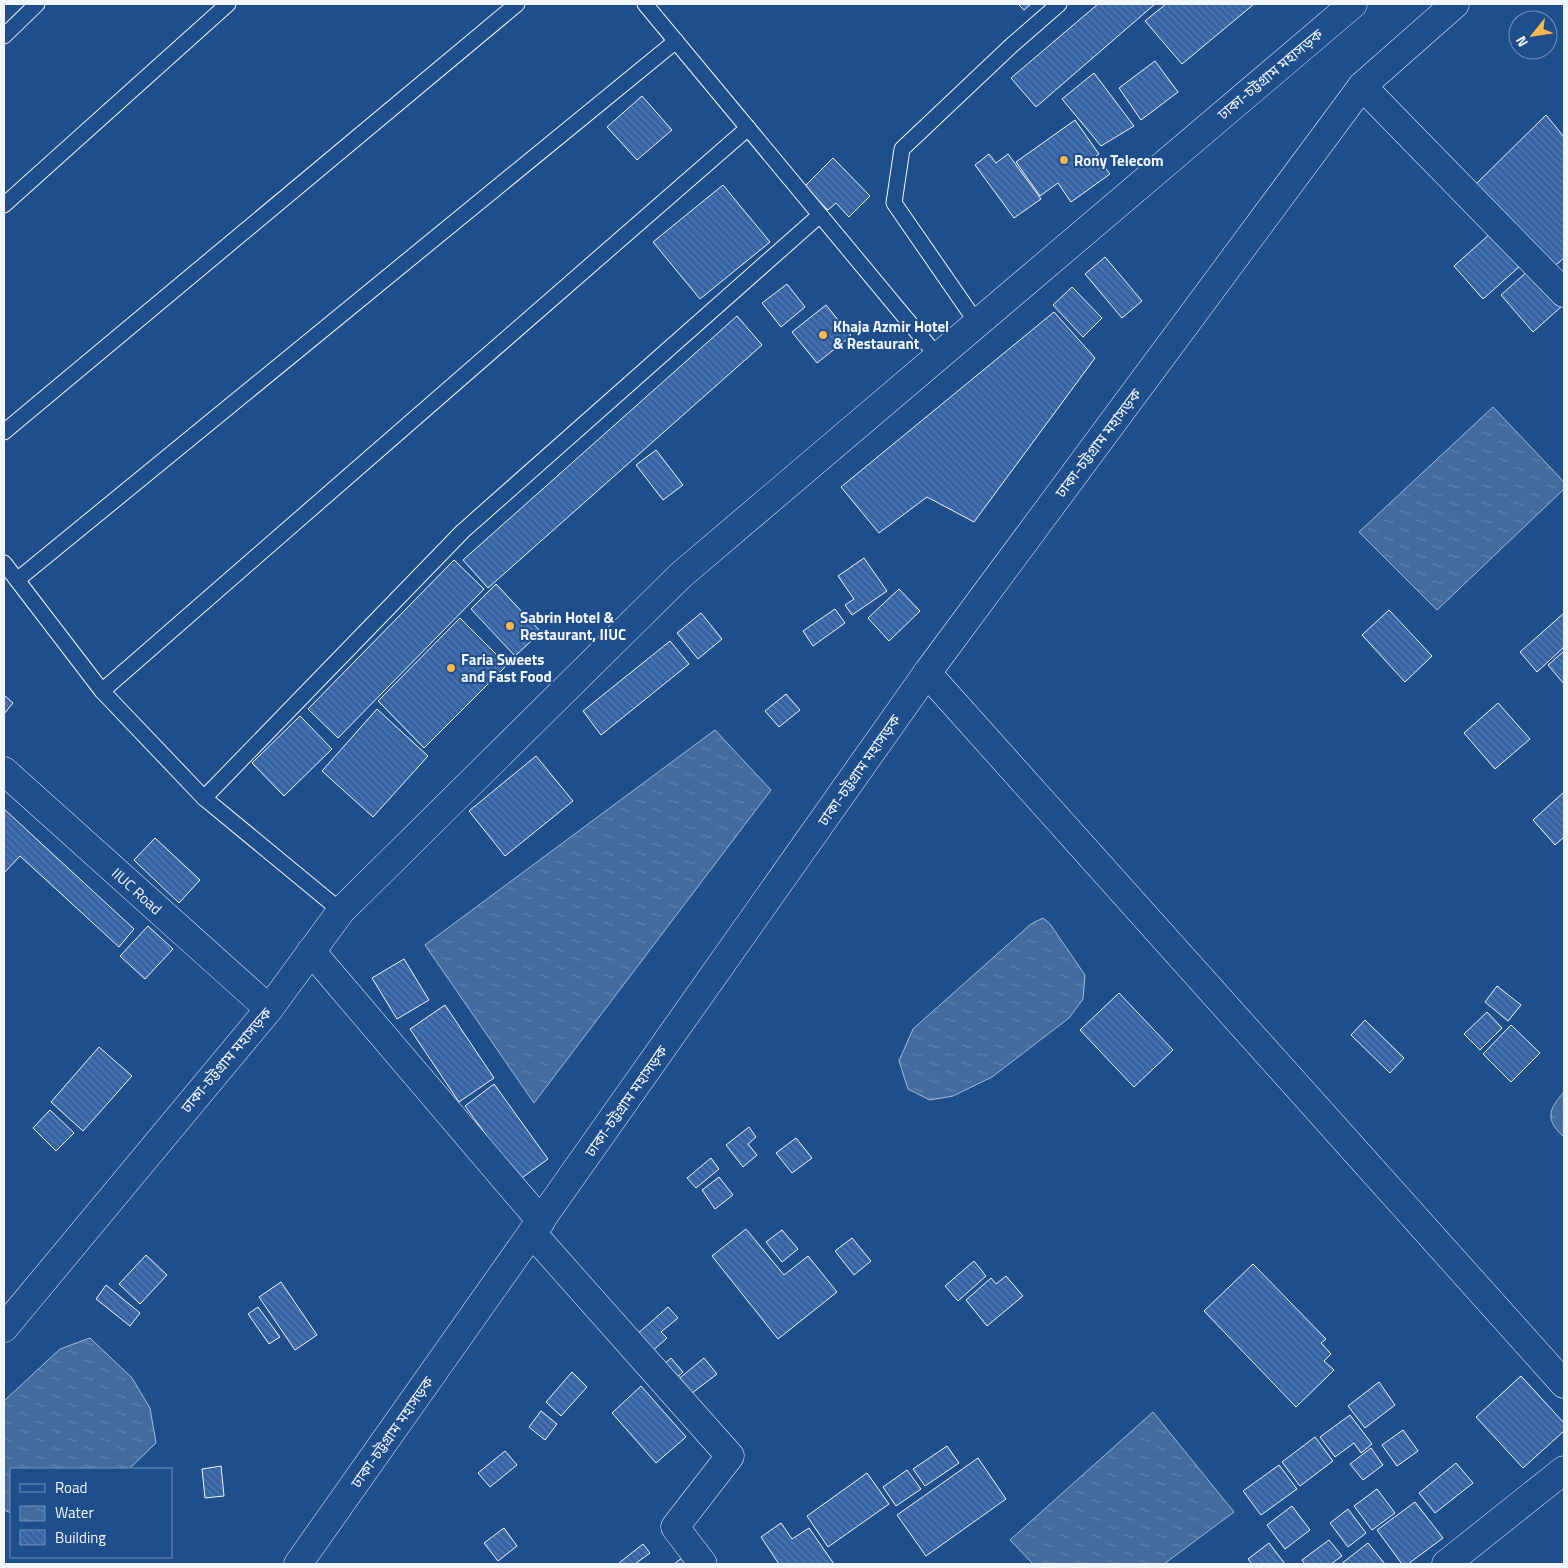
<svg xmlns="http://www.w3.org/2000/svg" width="1568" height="1568" font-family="'Titillium Web','Noto Sans Bengali',sans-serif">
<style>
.water{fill:url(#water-ripples);stroke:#a8bbd7}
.building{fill:url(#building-back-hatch);stroke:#f2f6ff}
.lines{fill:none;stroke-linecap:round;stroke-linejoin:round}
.lane-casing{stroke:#f2f6ff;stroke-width:17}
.street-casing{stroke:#f2f6ff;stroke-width:29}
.highway-casing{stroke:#f2f6ff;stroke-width:29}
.lane{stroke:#1f4e8c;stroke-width:15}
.street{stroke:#1f4e8c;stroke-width:28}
.highway{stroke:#1f4e8c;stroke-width:28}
.poi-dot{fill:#ffb74d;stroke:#1f4e8c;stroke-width:2}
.labels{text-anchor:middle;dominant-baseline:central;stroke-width:4;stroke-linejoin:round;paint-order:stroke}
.street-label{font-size:15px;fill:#f2f6ff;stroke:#1f4e8c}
.poi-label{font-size:15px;font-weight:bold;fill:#f2f6ff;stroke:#1f4e8c;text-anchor:start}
</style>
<defs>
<pattern id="water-ripples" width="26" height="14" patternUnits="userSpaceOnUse" patternTransform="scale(1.25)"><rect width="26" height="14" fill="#446ba0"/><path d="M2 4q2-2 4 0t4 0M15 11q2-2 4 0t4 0" fill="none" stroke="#5f81ae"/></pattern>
<pattern id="building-back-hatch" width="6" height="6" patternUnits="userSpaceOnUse" patternTransform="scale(1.25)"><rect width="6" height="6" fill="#3563a3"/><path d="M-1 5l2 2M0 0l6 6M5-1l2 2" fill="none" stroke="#537ab1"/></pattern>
</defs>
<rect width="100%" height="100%" fill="#1f4e8c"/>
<g class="water">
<path d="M1493,407L1564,482V489L1437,610L1359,532Z"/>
<path d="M715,730L771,790L534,1103L425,945Z"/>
<path d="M1043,918L1050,924L1085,975L1083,999L1069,1018L992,1077L953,1096L930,1100L908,1089L899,1061L913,1029L1031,924Z"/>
<path d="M1564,1092V1137C1545,1120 1548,1110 1564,1092Z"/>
<path d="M90,1338L132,1378L150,1408L156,1443L129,1469H11V1513L4,1510V1401L60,1349Z"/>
<path d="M1153,1412L1234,1512L1164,1564H1033L1010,1540Z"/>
</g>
<g class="building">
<path d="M1018,4H1031L1024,10Z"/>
<path d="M1098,4H1155L1036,107L1011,78Z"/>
<path d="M1166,4H1254L1182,64L1145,21Z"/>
<path d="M1155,61L1178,92L1141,120L1119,88Z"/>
<path d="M1094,73L1134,126L1101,146L1062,99Z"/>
<path d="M642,96L672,130L637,160L607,127Z"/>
<path d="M1546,115L1564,137V258L1551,269L1475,185Z"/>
<path d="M1075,120L1099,154L1096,156L1110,174L1071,202L1058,183L1040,196L1016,162Z"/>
<path d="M989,154L996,163L1008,154L1041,199L1014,218L975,165Z"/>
<path d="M833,158L870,196L849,217L836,203L828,210L805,186Z"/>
<path d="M723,185L770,242L700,299L653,242Z"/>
<path d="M1491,233L1520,266L1483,299L1454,266Z"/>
<path d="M1105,257L1142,301L1122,318L1085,274Z"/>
<path d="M1529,270L1562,306L1533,332L1501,295Z"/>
<path d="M787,284L805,307L781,327L762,303Z"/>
<path d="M1072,287L1102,318L1083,337L1053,305Z"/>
<path d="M826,305L851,336L817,363L792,332Z"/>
<path d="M1054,312L1095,358L974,522L927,497L879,533L841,487Z"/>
<path d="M737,316L762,345L488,588L463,560Z"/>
<path d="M656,450L683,485L663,500L636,465Z"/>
<path d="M864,558L887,591L852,615L845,605L854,599L838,576Z"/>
<path d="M454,560L484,589L338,738L308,709Z"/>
<path d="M496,584L541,632L515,656L471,609Z"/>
<path d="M899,589L920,611L889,641L868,618Z"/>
<path d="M835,609L845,623L813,646L803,631Z"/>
<path d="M1389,610L1432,656L1405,682L1362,635Z"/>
<path d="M701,613L722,639L698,659L677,633Z"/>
<path d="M1564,613V647L1537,672L1520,652Z"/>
<path d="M460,618L507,665L424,748L378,701Z"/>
<path d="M670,641L689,664L601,735L583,711Z"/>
<path d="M1564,651V684L1548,665Z"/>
<path d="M786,694L800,710L779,727L765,711Z"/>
<path d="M4,695L13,703L4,714Z"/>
<path d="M1498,703L1530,739L1495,769L1464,733Z"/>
<path d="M377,709L428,756L373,817L322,771Z"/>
<path d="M300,716L332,749L284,796L252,763Z"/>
<path d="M536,756L573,801L505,856L469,811Z"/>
<path d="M1564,792V837L1555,845L1533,820Z"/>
<path d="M4,809L134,929L119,947L20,856L4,873Z"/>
<path d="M155,838L200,880L179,903L134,860Z"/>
<path d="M148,926L173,949L145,979L120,956Z"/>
<path d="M404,959L429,1000L397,1019L372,978Z"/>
<path d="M1497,986L1521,1005L1508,1021L1485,1002Z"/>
<path d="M1119,993L1173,1050L1134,1087L1080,1030Z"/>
<path d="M445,1005L494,1078L459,1102L410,1029Z"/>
<path d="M1487,1012L1502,1028L1480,1050L1464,1034Z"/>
<path d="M1365,1020L1404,1058L1390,1073L1351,1035Z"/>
<path d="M1511,1025L1540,1053L1511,1082L1483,1054Z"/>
<path d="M99,1047L132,1076L83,1131L51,1102Z"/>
<path d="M494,1084L548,1159L519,1180L465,1106Z"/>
<path d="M50,1110L74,1133L56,1151L33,1128Z"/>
<path d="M749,1127L756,1137L748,1144L757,1155L743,1167L726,1145Z"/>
<path d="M796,1138L812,1158L792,1173L776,1153Z"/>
<path d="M711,1158L719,1169L696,1188L687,1178Z"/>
<path d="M719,1177L733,1195L715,1209L702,1190Z"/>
<path d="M746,1229L784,1275L808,1256L837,1292L778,1339L712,1256Z"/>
<path d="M782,1230L798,1249L782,1262L766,1242Z"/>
<path d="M852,1238L871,1261L854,1275L835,1251Z"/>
<path d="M146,1255L167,1275L140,1304L119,1284Z"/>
<path d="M974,1261L986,1276L958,1301L945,1286Z"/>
<path d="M1253,1264L1326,1339L1321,1343L1331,1354L1324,1361L1334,1370L1296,1407L1204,1311Z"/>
<path d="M1006,1276L1023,1296L987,1326L966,1300L991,1278L996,1284Z"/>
<path d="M281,1282L317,1335L295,1350L259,1297Z"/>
<path d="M106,1285L140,1313L130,1326L96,1299Z"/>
<path d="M258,1307L280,1337L269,1344L248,1314Z"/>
<path d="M668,1307L678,1318L661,1332L667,1338L650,1353L635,1336Z"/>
<path d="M671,1358L683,1372L673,1381L661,1367Z"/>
<path d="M704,1358L717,1374L687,1397L675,1382Z"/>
<path d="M572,1372L587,1387L561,1416L546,1402Z"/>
<path d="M1521,1376L1564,1423V1431L1523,1468L1476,1417Z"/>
<path d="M1379,1382L1395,1405L1365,1428L1348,1406Z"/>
<path d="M641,1386L686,1437L656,1463L612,1413Z"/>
<path d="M541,1411L557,1424L545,1440L529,1427Z"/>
<path d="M1350,1415L1372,1444L1361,1453L1354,1443L1335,1457L1320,1437Z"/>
<path d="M1403,1430L1418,1451L1397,1466L1382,1445Z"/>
<path d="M1315,1437L1333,1461L1300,1486L1282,1462Z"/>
<path d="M947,1446L959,1463L925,1486L913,1469Z"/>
<path d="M1371,1448L1383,1465L1363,1480L1350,1464Z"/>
<path d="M505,1451L517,1465L490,1487L478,1473Z"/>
<path d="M978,1458L1006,1499L926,1556L897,1515Z"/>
<path d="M1456,1463L1473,1483L1435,1513L1419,1493Z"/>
<path d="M1279,1465L1297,1489L1261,1515L1243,1491Z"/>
<path d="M221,1466L224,1496L205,1498L202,1469Z"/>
<path d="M907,1470L921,1489L896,1506L883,1487Z"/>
<path d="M867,1473L889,1504L828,1547L807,1516Z"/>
<path d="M1377,1489L1395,1513L1372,1530L1354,1506Z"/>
<path d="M1415,1502L1443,1538L1408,1564H1402L1377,1530Z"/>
<path d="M1292,1506L1310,1530L1285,1549L1267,1525Z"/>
<path d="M1348,1509L1366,1533L1348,1547L1330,1523Z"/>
<path d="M781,1523L792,1539L809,1528L834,1564H779L761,1537Z"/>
<path d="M504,1528L517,1546L498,1561L484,1543Z"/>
<path d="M1329,1540L1342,1556L1331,1564H1305L1302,1560Z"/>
<path d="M1269,1543L1285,1564H1252L1248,1559Z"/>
<path d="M1368,1543L1385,1564H1341Z"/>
<path d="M643,1544L650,1553L635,1564H619V1563Z"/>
<path d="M687,1554L695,1564H674Z"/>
</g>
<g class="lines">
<g class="lane-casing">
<g id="lane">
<path d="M645,4L938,357"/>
<path d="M4,36L37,4"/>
<path d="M4,205L228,4"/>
<path d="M977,323L894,203L902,149L1012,45L1059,4"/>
<path d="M4,432L517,4"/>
<path d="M4,563L102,691L204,798"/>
<path d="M17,580L676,41"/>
<path d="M102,691L748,128"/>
<path d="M341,911L204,798L463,531L820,215"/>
</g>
</g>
<g class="street-casing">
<g id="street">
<path d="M1362,86L1564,293"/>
<path d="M927,673L1564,1384"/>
<path id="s1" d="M4,771L269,1009"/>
<path d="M532,1233L730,1456L675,1527L703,1564"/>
<path d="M1446,1564L1564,1470"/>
</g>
</g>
<g class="highway-casing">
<g id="highway">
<path d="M311,951L541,1221"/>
<path d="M4,1328L269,1009L341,911L681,575L1353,4"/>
<path d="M298,1564L927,673L1362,86L1455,4"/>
</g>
</g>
<use href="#lane" class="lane"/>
<use href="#street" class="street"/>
<use href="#highway" class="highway"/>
</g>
<g class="poi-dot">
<circle cx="1064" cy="160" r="5"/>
<circle cx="823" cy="335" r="5"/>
<circle cx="510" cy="626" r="5"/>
<circle cx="451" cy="668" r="5"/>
</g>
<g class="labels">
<g class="street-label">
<text transform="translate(1270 74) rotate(-40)">ঢাকা-চট্টগ্রাম মহাসড়ক</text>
<text transform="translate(1098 443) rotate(-53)">ঢাকা-চট্টগ্রাম মহাসড়ক</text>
<text transform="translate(859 770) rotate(-55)">ঢাকা-চট্টগ্রাম মহাসড়ক</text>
<text stroke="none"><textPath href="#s1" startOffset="179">IIUC Road</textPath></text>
<text transform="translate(226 1060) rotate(-50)">ঢাকা-চট্টগ্রাম মহাসড়ক</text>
<text transform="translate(626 1101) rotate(-55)">ঢাকা-চট্টগ্রাম মহাসড়ক</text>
<text transform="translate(392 1432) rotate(-55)">ঢাকা-চট্টগ্রাম মহাসড়ক</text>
</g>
<g class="poi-label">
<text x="1074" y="160">Rony Telecom</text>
<text x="833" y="326">Khaja Azmir Hotel<tspan x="833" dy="17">&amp; Restaurant</tspan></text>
<text x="520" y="617">Sabrin Hotel &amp;<tspan x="520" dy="17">Restaurant, IIUC</tspan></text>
<text x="461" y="659">Faria Sweets<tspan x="461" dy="17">and Fast Food</tspan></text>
</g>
</g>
<rect width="1568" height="1568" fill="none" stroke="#f2f6ff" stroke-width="10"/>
<rect x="10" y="1468" width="162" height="90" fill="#1f4e8c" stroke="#7391ba"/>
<rect x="20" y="1484" width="25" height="8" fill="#1f4e8c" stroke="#7391ba"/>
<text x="55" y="1493" font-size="15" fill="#f2f6ff">Road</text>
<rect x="20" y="1506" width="25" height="15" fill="url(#water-ripples)" stroke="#7391ba"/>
<text x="55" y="1518" font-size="15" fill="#f2f6ff">Water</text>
<rect x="20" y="1530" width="25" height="15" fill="url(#building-back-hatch)" stroke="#7391ba"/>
<text x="55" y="1543" font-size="15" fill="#f2f6ff">Building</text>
<g transform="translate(1533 35) rotate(240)"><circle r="24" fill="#1f4e8c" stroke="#7391ba"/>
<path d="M0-4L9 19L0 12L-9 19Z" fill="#ffb74d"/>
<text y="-8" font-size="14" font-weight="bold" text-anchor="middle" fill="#f2f6ff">N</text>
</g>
</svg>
